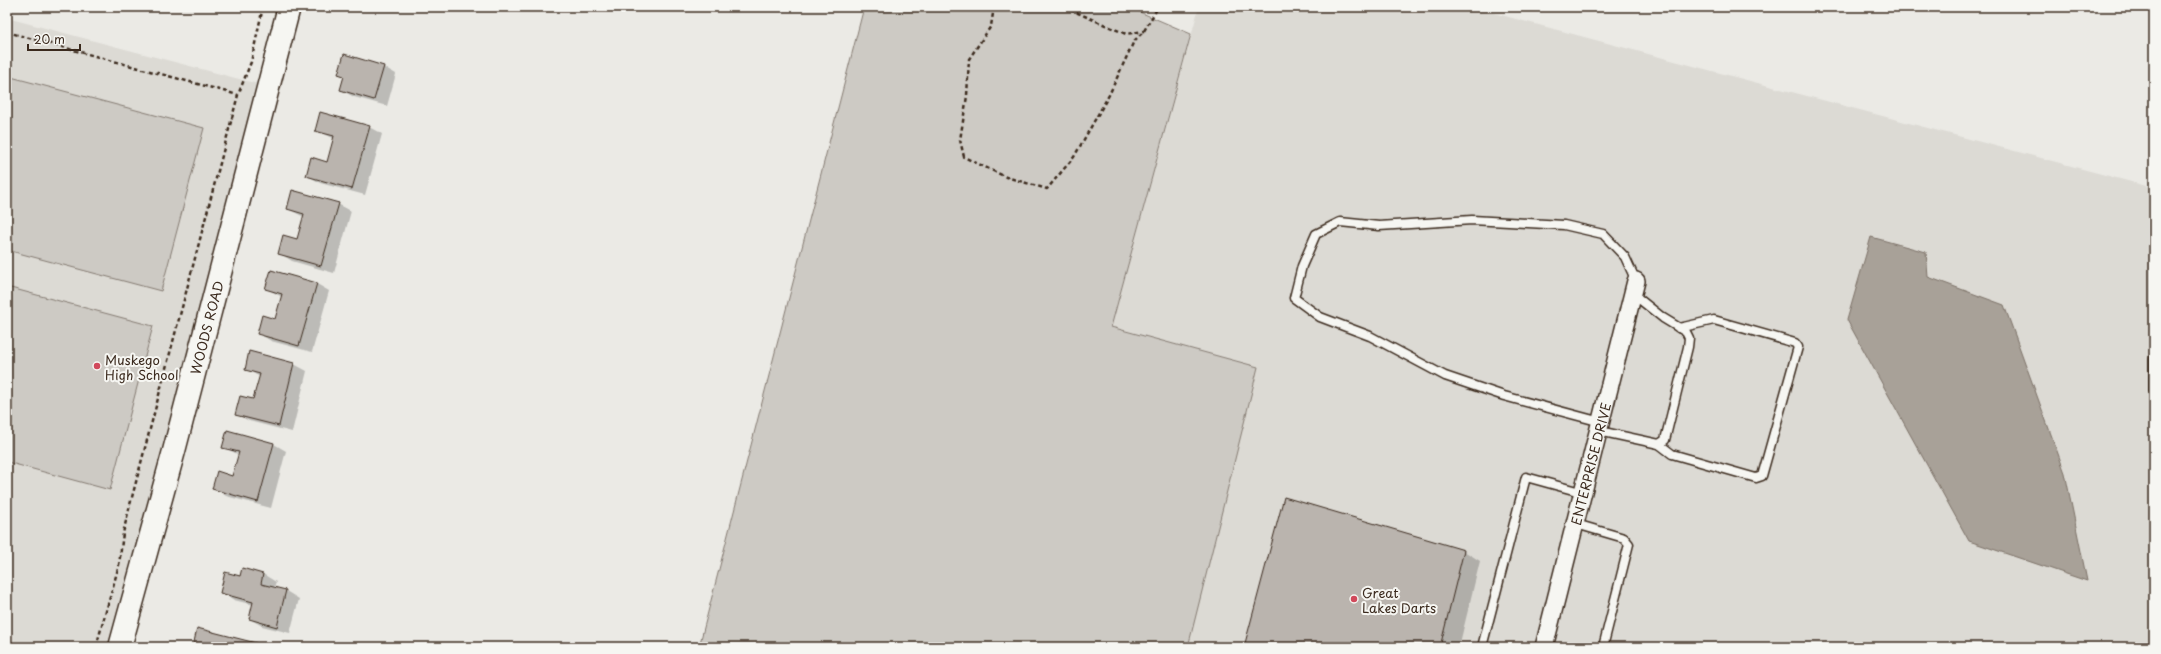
<svg xmlns="http://www.w3.org/2000/svg" width="2161" height="654" font-family="'Playpen Sans',sans-serif">
<style>
.built{fill:#dcdad4}
.green{fill:#cdcac4;stroke:#847a71}
.water{fill:#a8a198;stroke:#7c7167}
.shadow{fill:#0003}
.building{fill:#bab4ae;stroke:#3b2a1e}
.lines{fill:none;stroke-linecap:round;stroke-linejoin:round}
.lane-casing{stroke:#3b2a1e;stroke-width:11}
.street-casing{stroke:#3b2a1e;stroke-width:20}
.secondary-casing{stroke:#3b2a1e;stroke-width:25}
.path{stroke:#3b2a1e;stroke-width:2.5;stroke-dasharray:4 3;stroke-linecap:butt}
.lane{stroke:#f6f6f2;stroke-width:8}
.street{stroke:#f6f6f2;stroke-width:17}
.secondary{stroke:#f6f6f2;stroke-width:22}
.poi-dot{fill:#d1495b;stroke:#f6f6f2;stroke-width:1.5}
.labels{text-anchor:middle;dominant-baseline:central;stroke-width:4;stroke-linejoin:round;paint-order:stroke}
.street-label{font-size:13px;fill:#3b2a1e;stroke:#f6f6f2}
.poi-label{font-size:13px;fill:#3b2a1e;stroke:#f6f6f2;text-anchor:start}
</style>
<rect width="100%" height="100%" fill="#ebeae5"/>
<filter id="ink" filterUnits="userSpaceOnUse"><feTurbulence type="fractalNoise" baseFrequency=".025" numOctaves="2"/><feDisplacementMap in="SourceGraphic" scale="8" xChannelSelector="R" yChannelSelector="G"/><feConvolveMatrix kernelMatrix="1 2 1 2 8 2 1 2 1" color-interpolation-filters="sRGB"/></filter>
<g filter="url(#ink)">
<g class="built">
<path d="M1199,7H1471L2154,188V647H1188L1258,367L1111,327Z"/>
<path d="M7,18L262,85L111,647H7Z"/>
</g>
<g class="green">
<path d="M864,7H1128L1191,34L1111,327L1258,367L1188,647H699Z"/>
<path d="M7,76L204,128L161,291L7,250Z"/>
<path d="M7,287L153,326L110,490L7,462Z"/>
</g>
<path class="water" d="M1871,237L1926,252L1928,277L2004,305L2065,473L2087,581L1969,541L1847,320Z"/>
<g class="shadow">
<path d="M384,67L396,74L387,106L354,97L341,90L345,77L339,74Z"/>
<path d="M369,127L382,134L365,195L320,183L307,175L328,163L335,139L316,130Z"/>
<path d="M338,204L351,211L334,273L292,261L279,253L297,240L304,217L288,209Z"/>
<path d="M317,284L329,291L312,352L271,341L258,333L276,320L282,297L267,289Z"/>
<path d="M250,353L294,364L307,371L292,432L249,421L236,414L254,400L260,377L246,369Z"/>
<path d="M228,431L274,444L286,451L271,508L226,496L214,488L233,477L239,455L224,447Z"/>
<path d="M1464,551L1480,561L1459,647H1245Z"/>
<path d="M263,574L276,582L274,588L286,591L299,599L290,633L262,626L250,619L254,605L234,600L221,592L241,577Z"/>
<path d="M256,644L261,647H195Z"/>
</g>
<g class="building">
<path d="M344,54L384,66L374,100L340,90L344,76L338,74Z"/>
<path d="M320,112L370,126L352,189L306,176L311,157L327,162L334,136L315,131Z"/>
<path d="M292,190L339,203L321,266L278,254L283,235L297,239L304,214L287,209Z"/>
<path d="M271,270L317,283L299,346L257,334L262,315L275,319L282,294L265,289Z"/>
<path d="M249,351L294,363L279,426L235,415L240,396L253,399L260,374L245,370Z"/>
<path d="M227,430L274,443L258,502L212,489L217,471L232,476L239,452L222,448Z"/>
<path d="M1284,497L1464,550L1440,647H1244Z"/>
<path d="M242,568L263,574L261,584L286,590L277,627L249,619L253,602L220,593L225,572L240,576Z"/>
<path d="M197,628L256,643L255,647H193Z"/>
</g>
<g class="lines">
<g class="lane-casing">
<g id="lane">
<path d="M1633,294L1663,318L1686,332L1689,338L1688,347L1665,440L1659,444"/>
<path d="M2154,359V391"/>
<path d="M1601,422L1504,396L1445,376L1370,336L1320,317L1294,298L1302,266L1316,234L1340,222L1379,226L1472,220L1564,225L1603,234L1625,257L1636,281"/>
<path d="M1599,431L1659,444L1672,454L1756,478L1762,476L1798,347L1795,343L1714,320L1679,328"/>
<path d="M1576,524L1624,538L1629,544L1603,647"/>
<path d="M1482,647L1526,477L1584,493"/>
</g>
</g>
<g class="street-casing">
<g id="street">
<path id="s1" d="M1544,647L1636,281"/>
</g>
</g>
<g class="secondary-casing">
<g id="secondary">
<path id="s2" d="M120,647L174,451L289,7"/>
</g>
</g>
<g class="path">
<path d="M994,7L991,26L969,59L967,96L960,140L964,157L1006,177L1047,189L1074,157L1109,95L1134,41L1144,31L1158,7"/>
<path d="M1064,7L1126,34L1144,31"/>
<path d="M7,32L238,95"/>
<path d="M96,647L119,565L123,533L131,501L238,95L251,62L263,7"/>
</g>
<use href="#lane" class="lane"/>
<use href="#street" class="street"/>
<use href="#secondary" class="secondary"/>
</g>
</g>
<g class="poi-dot">
<circle cx="97" cy="366" r="4"/>
<circle cx="1354" cy="599" r="4"/>
</g>
<g class="labels">
<g class="street-label">
<text stroke="none"><textPath href="#s2" startOffset="331">WOODS ROAD</textPath></text>
<text stroke="none"><textPath href="#s1" startOffset="189">ENTERPRISE DRIVE</textPath></text>
</g>
<g class="poi-label">
<text x="105" y="359">Muskego<tspan x="105" dy="15">High School</tspan></text>
<text x="1362" y="592">Great<tspan x="1362" dy="15">Lakes Darts</tspan></text>
</g>
</g>
<rect width="2161" height="654" fill="none" stroke="#f6f6f2" stroke-width="24"/>
<rect x="12" y="12" width="2137" height="630" fill="none" stroke="#3b2a1e" stroke-width="1.5" filter="url(#ink)"/>
<path d="M28 44v6h52v-6" fill="none" stroke="#3b2a1e" stroke-width="2"/>
<text x="34" y="44" font-size="12" fill="#3b2a1e" stroke="#f6f6f2" stroke-width="3" paint-order="stroke">20 m</text>
</svg>
